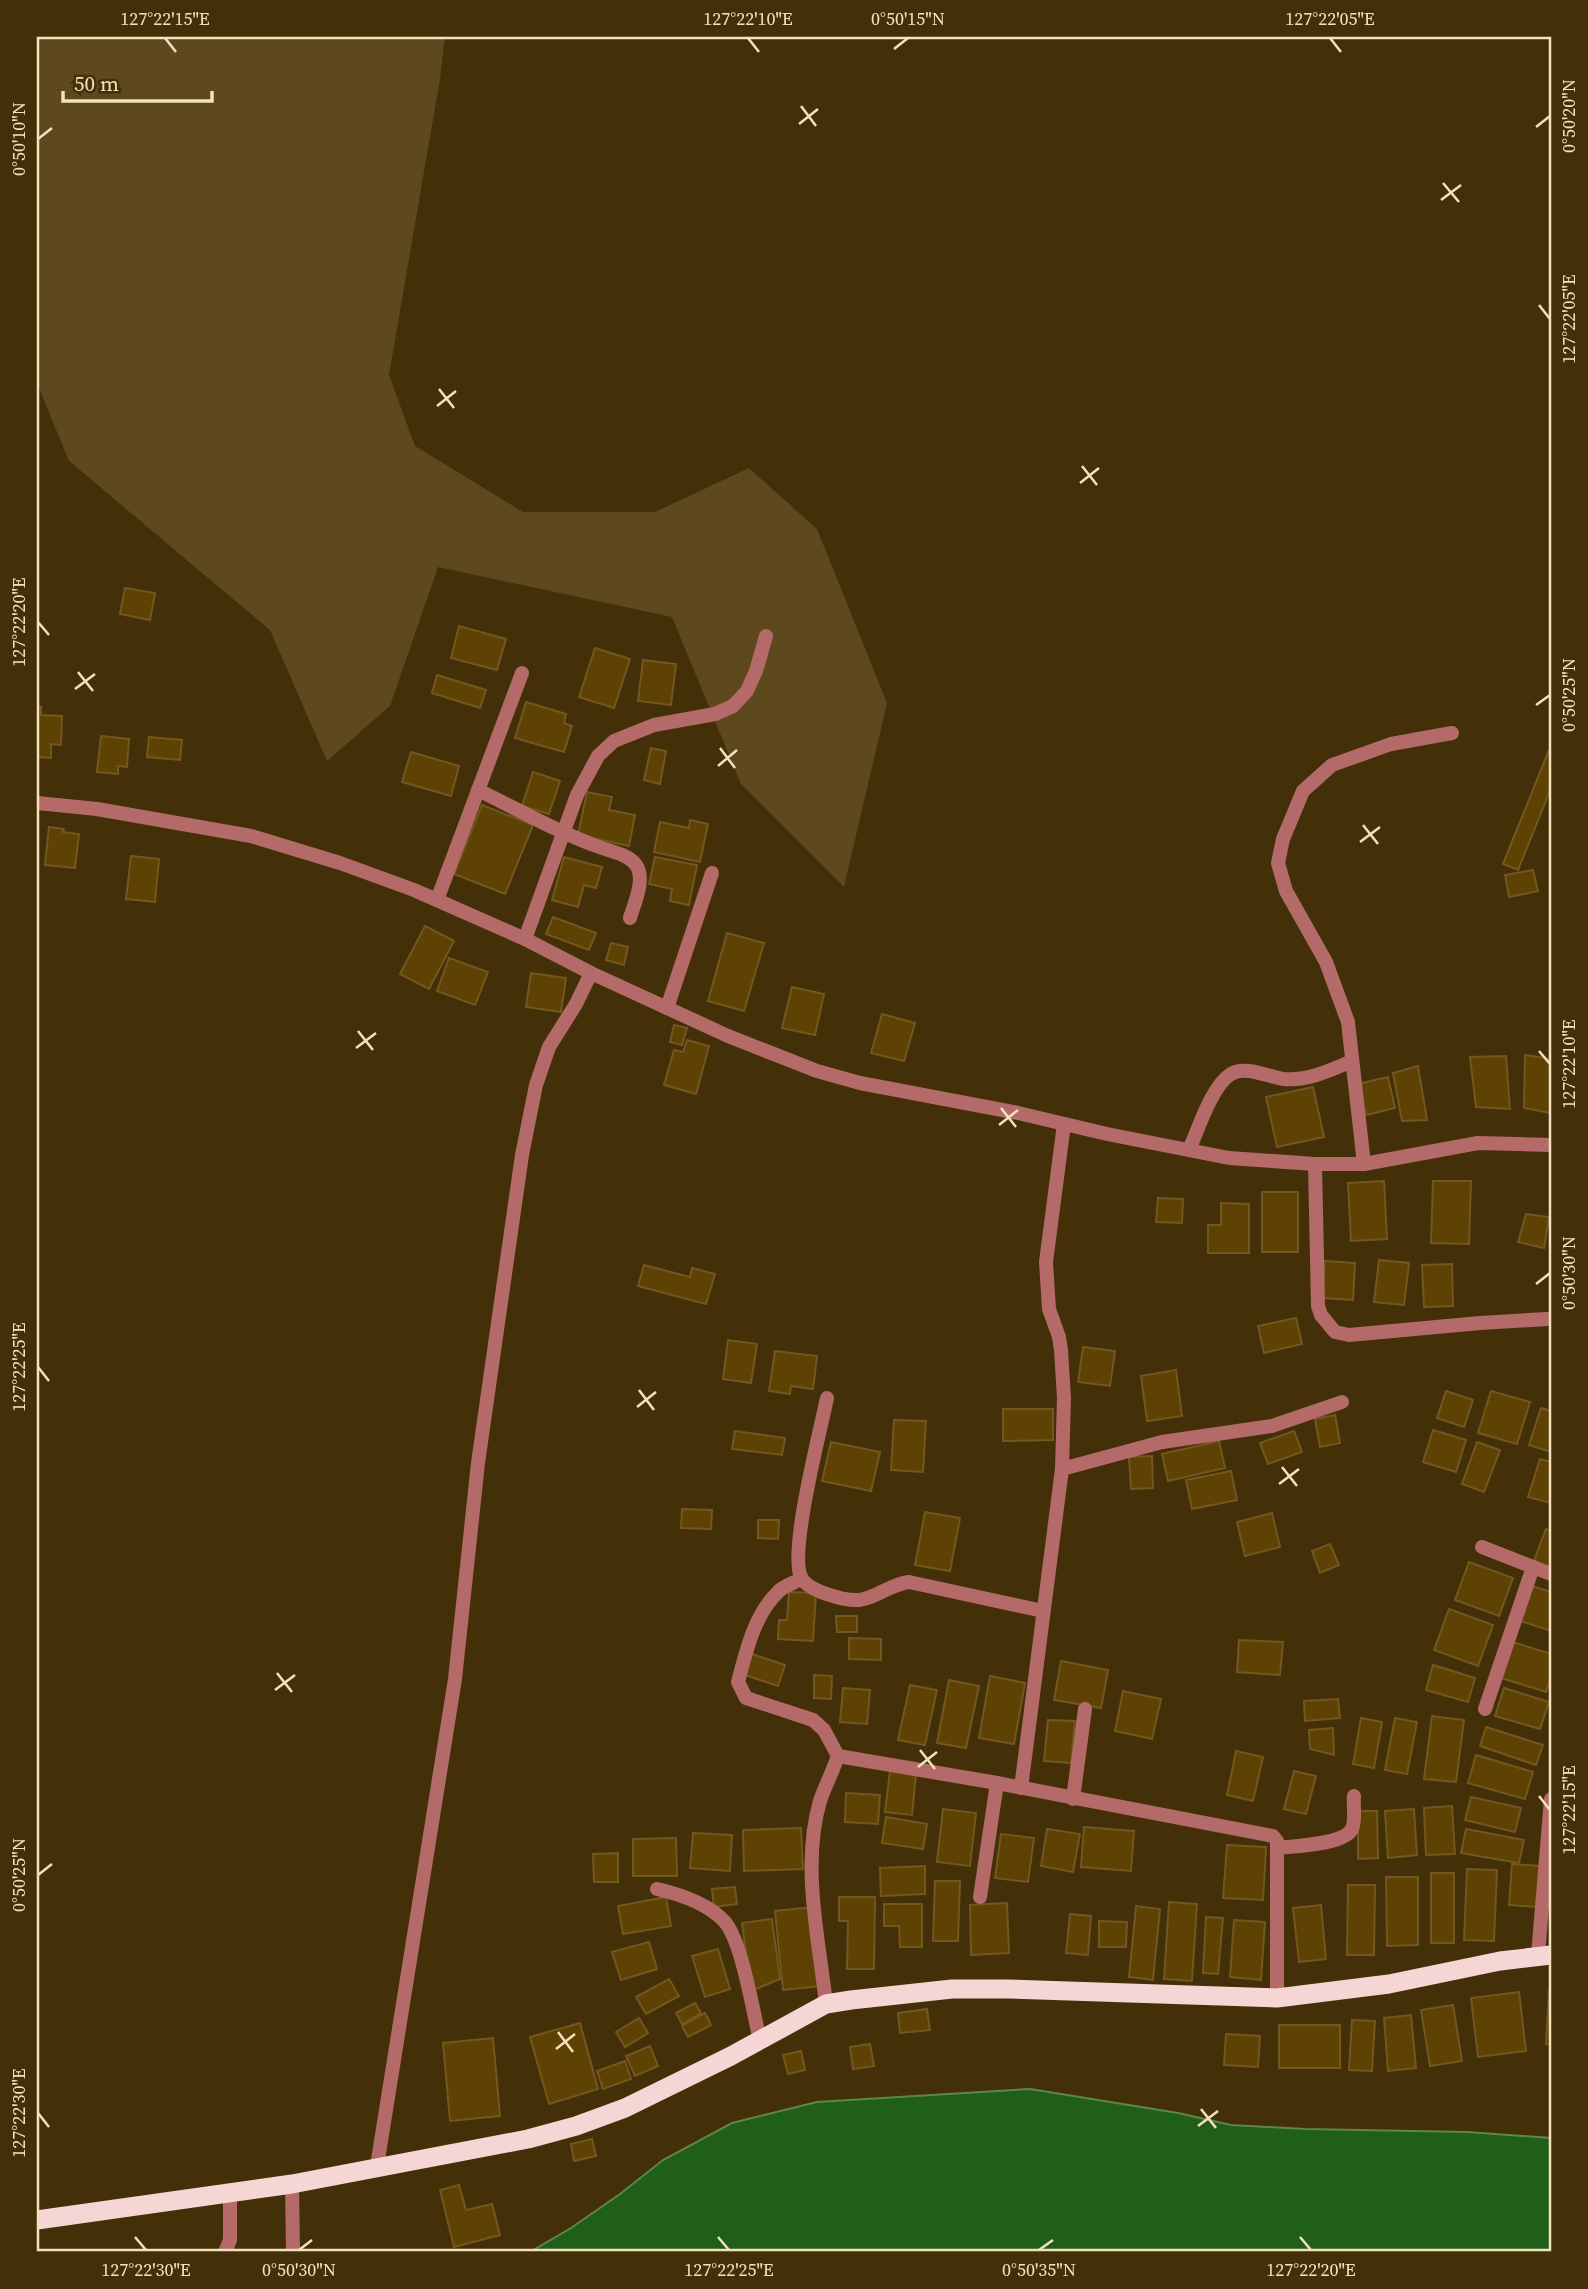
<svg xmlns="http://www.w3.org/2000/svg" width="1588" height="2289" font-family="'Source Serif 4',serif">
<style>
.green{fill:#5e481d}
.water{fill:#1f5f18;stroke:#5f864a;stroke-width:2}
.building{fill:#5d4204;stroke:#735720;stroke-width:2}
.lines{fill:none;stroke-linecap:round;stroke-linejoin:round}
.minor{stroke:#b46a68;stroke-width:14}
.tertiary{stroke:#b46a68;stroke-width:14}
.trunk{stroke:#f6d6d5;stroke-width:19}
.ticks{fill:none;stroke:#f4e1be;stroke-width:2.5}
.neatline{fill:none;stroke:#f4e1be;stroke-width:2.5}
.ticks-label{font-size:18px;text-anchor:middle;fill:#f4e1be}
</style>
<rect width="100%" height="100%" fill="#433008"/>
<path class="green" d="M37,37H445L440,79L389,375L415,446L523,512H655L749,468L817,529L887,703L844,887L741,784L672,617L438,567L390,706L327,761L270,630L69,461L37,383Z"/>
<path class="water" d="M1030,2089L1178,2113L1231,2125L1305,2129L1467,2132L1551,2138V2252H530L571,2228L620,2194L663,2160L732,2123L817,2102Z"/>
<g class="building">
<path d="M125,588L155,593L150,620L120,614Z"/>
<path d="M459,626L506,639L497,670L451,658Z"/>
<path d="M595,648L630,659L614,708L579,697Z"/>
<path d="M643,660L676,664L671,705L638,701Z"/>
<path d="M437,675L486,690L480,708L432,693Z"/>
<path d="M526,702L566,714L564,723L572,726L564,752L515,738Z"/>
<path d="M37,707H41V715L62,716L61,745L51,744V758L37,757Z"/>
<path d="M101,736L129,739L127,767L118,766V774L97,772Z"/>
<path d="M149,737L182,740L180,760L147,757Z"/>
<path d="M651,748L666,751L660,784L644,780Z"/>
<path d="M1549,750L1551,751V788L1518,870L1503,864Z"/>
<path d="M411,752L459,766L451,796L402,782Z"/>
<path d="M533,772L560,781L549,814L522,806Z"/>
<path d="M587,792L612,797L609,810L635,815L629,846L578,835Z"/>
<path d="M482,805L533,825L505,894L454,874Z"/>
<path d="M690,820L708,824L700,862L654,852L660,822L689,828Z"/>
<path d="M49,827L64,829L63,832L79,834L75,868L45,865Z"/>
<path d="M131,856L159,859L155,902L126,899Z"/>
<path d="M564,857L602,867L596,888L584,885L578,907L552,900Z"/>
<path d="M655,857L697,865L689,905L670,901L672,889L649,884Z"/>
<path d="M1533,870L1538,891L1509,897L1505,875Z"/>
<path d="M553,917L596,933L589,950L546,934Z"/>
<path d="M425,926L454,941L429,989L400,974Z"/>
<path d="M727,933L764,943L744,1011L708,1001Z"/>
<path d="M611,943L628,947L624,965L606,960Z"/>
<path d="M449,958L488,972L475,1005L437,991Z"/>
<path d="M531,973L566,978L561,1012L526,1007Z"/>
<path d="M792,987L824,994L815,1035L782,1028Z"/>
<path d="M882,1014L915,1023L904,1061L871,1053Z"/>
<path d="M674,1025L687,1028L682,1045L670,1042Z"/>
<path d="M687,1040L709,1046L696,1094L664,1085L674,1050L683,1052Z"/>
<path d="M1525,1055L1551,1059V1113L1524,1108Z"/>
<path d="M1506,1056L1510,1109L1476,1107L1470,1057Z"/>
<path d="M1418,1066L1427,1120L1402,1121L1393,1073Z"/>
<path d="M1388,1077L1395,1108L1366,1115L1358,1084Z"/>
<path d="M1313,1087L1324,1137L1277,1147L1266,1097Z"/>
<path d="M1384,1181L1387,1239L1351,1241L1348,1183Z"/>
<path d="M1433,1181H1471L1469,1244L1431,1243Z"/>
<rect x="1262" y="1192" width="36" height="60"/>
<path d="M1158,1198L1183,1199L1182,1223L1156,1222Z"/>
<path d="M1221,1203L1249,1204V1253H1208V1225H1221Z"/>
<path d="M1526,1214L1549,1217L1544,1248L1518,1242Z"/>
<path d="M1379,1260L1409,1263L1404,1305L1374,1302Z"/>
<path d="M1325,1261L1355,1263L1353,1300L1322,1298Z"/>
<path d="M1452,1264L1453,1306L1424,1307L1422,1265Z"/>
<path d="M644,1265L690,1277L692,1268L715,1274L706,1304L638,1286Z"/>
<path d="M1296,1318L1302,1344L1264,1353L1258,1326Z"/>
<path d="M728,1340L757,1344L751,1383L723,1379Z"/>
<path d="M1083,1347L1115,1351L1110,1386L1078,1382Z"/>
<path d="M775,1351L817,1356L813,1389L791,1386L790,1394L769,1391Z"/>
<path d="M1176,1370L1182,1416L1147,1421L1141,1376Z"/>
<path d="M1446,1391L1473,1400L1464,1427L1437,1418Z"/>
<path d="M1491,1391L1530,1402L1517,1444L1478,1433Z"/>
<path d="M1541,1408L1551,1411V1452L1529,1445Z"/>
<path d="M1003,1409H1053V1440L1003,1441Z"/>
<path d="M1335,1415L1340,1443L1320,1447L1315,1419Z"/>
<path d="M894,1420L926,1421L923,1472L891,1470Z"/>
<path d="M1433,1430L1466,1440L1456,1472L1423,1462Z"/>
<path d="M735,1431L785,1438L782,1455L732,1449Z"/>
<path d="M1294,1431L1302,1452L1268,1464L1260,1443Z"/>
<path d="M1219,1441L1225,1468L1168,1481L1162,1454Z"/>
<path d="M831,1442L880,1452L871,1491L822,1481Z"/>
<path d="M1477,1442L1500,1450L1484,1492L1462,1484Z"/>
<path d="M1152,1456L1153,1488L1131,1489L1129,1457Z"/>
<path d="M1540,1459L1551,1462V1503L1528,1497Z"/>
<path d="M1231,1471L1237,1500L1192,1509L1186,1480Z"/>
<path d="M682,1509L712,1510L711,1529L681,1528Z"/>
<path d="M925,1512L960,1518L950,1571L915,1565Z"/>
<path d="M1272,1513L1280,1547L1245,1556L1237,1522Z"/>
<path d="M758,1520H779L778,1539L758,1538Z"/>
<path d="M1546,1529L1551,1531V1570L1533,1563Z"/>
<path d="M1330,1544L1339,1565L1320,1573L1312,1551Z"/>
<path d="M1469,1562L1513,1578L1499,1616L1455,1600Z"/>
<path d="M1532,1586L1551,1592V1631L1520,1621Z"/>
<path d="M789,1592L816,1593L813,1641L778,1639L779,1620H787Z"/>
<path d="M1449,1609L1493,1625L1478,1666L1434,1650Z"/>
<path d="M836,1616H857V1632H837Z"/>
<path d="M849,1638L881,1639V1660L849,1659Z"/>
<path d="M1239,1640L1283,1642L1280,1675L1237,1672Z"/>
<path d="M1510,1641L1551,1654V1676L1546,1692L1498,1677Z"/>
<path d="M752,1654L785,1665L778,1686L745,1675Z"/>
<path d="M1061,1661L1108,1670L1101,1708L1054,1700Z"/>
<path d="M1433,1665L1475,1678L1468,1702L1426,1690Z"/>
<path d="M814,1675L832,1676L831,1699L814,1698Z"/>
<path d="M990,1676L1025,1683L1014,1744L979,1738Z"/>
<path d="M949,1680L979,1686L966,1748L937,1743Z"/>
<path d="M910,1685L937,1690L925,1745L898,1740Z"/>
<path d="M843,1688L870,1690L867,1724L840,1722Z"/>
<path d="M1504,1688L1549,1702L1540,1729L1495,1716Z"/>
<path d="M1123,1691L1161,1699L1152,1739L1115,1731Z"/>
<path d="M1338,1699L1340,1718L1305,1721L1304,1701Z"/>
<path d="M1432,1716L1464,1720L1456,1782L1424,1779Z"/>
<path d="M1361,1718L1382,1722L1374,1768L1353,1764Z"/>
<path d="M1395,1718L1417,1722L1407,1774L1385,1770Z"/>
<path d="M1048,1720L1075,1721L1071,1763L1044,1761Z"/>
<path d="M1486,1727L1543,1745L1536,1765L1480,1746Z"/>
<path d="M1333,1728L1334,1755L1310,1749L1309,1730Z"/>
<path d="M1236,1751L1263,1757L1253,1801L1227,1795Z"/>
<path d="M1476,1755L1533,1772L1525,1799L1468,1783Z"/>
<path d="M890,1771L916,1774L912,1815L885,1812Z"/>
<path d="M1294,1771L1316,1776L1306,1814L1284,1809Z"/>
<path d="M846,1793L880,1795L878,1824L845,1822Z"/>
<path d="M1471,1797L1521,1808L1515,1832L1465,1820Z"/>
<path d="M1452,1806L1455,1854L1426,1855L1424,1808Z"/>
<path d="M943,1809L976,1813L970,1866L937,1862Z"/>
<path d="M1414,1809L1417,1855L1388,1858L1385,1811Z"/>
<path d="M1358,1811H1377L1378,1858L1358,1859Z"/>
<path d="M886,1817L927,1824L923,1849L882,1843Z"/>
<path d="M1084,1827L1134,1831L1131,1871L1081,1867Z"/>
<path d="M801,1828L803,1869L744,1871L743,1830Z"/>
<path d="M1047,1829L1080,1834L1073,1872L1041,1866Z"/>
<path d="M1466,1829L1524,1840L1519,1863L1461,1853Z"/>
<path d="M693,1833L732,1835L730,1871L690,1868Z"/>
<path d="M1001,1834L1034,1838L1028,1882L995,1878Z"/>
<path d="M676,1838L677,1876H633V1839Z"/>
<path d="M1227,1845L1266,1847L1263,1900L1223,1898Z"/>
<path d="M618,1853V1882H594L593,1854Z"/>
<path d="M1512,1864L1540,1866L1537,1907L1509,1905Z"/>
<path d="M925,1866V1894L881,1896L880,1868Z"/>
<path d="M1467,1869L1497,1870L1494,1941L1464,1940Z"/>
<rect x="1431" y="1873" width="23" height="70"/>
<path d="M1386,1877H1418V1945L1387,1946Z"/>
<path d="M935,1881H960L958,1941H933Z"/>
<path d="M1348,1885H1375L1374,1955H1347Z"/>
<path d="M735,1887L737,1904L714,1907L712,1889Z"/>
<path d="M666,1897L671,1926L623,1934L618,1906Z"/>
<path d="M839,1897H875L874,1969H847L848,1921H839Z"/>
<path d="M1169,1902L1197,1904L1192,1981L1164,1979Z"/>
<path d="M1007,1903L1009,1953L971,1955L970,1905Z"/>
<path d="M884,1904H922V1947H900L899,1926H884Z"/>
<path d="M1321,1905L1326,1959L1299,1962L1293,1908Z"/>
<path d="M1136,1906L1160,1909L1153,1980L1129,1977Z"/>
<path d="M813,1907L822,1986L783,1990L775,1911Z"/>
<path d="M1070,1914L1091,1916L1088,1955L1066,1953Z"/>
<path d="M1206,1917L1223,1918L1218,1974L1203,1973Z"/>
<path d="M772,1919L780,1979L751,1991L742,1923Z"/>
<path d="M1234,1920L1265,1922L1261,1980L1230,1977Z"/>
<path d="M1099,1921L1127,1922L1126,1947H1099Z"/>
<path d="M649,1942L657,1969L621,1980L612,1952Z"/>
<path d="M718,1949L730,1989L705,1997L692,1956Z"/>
<path d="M669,1979L679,1996L646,2014L636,1997Z"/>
<path d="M1549,1991H1551V2044H1546Z"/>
<path d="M1519,1992L1526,2051L1478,2057L1471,1998Z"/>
<path d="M695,2003L701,2013L682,2024L676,2013Z"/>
<path d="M1453,2005L1462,2061L1430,2066L1421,2010Z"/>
<path d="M927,2009L930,2030L900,2033L898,2013Z"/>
<path d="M705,2013L711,2025L688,2037L682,2026Z"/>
<path d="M1411,2015L1416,2068L1388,2071L1384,2018Z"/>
<path d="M639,2018L648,2033L625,2047L616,2032Z"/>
<path d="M1352,2020L1375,2021L1372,2071L1349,2070Z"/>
<path d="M580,2023L598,2089L549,2104L530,2037Z"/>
<rect x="1279" y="2025" width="61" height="43"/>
<path d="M1226,2034L1260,2036L1258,2067L1224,2065Z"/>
<path d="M493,2038L500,2116L450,2121L443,2043Z"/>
<path d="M870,2044L874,2066L853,2069L850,2047Z"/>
<path d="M650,2046L658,2066L635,2076L626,2056Z"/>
<path d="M801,2051L805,2070L788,2074L783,2055Z"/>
<path d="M625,2061L631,2079L603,2089L597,2071Z"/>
<path d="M592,2139L596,2156L574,2161L571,2144Z"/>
<path d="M459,2185L466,2210L492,2204L500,2235L454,2247L440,2190Z"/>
</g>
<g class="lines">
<g class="minor">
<path d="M478,790C519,810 559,833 602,848C613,852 629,855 636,865C646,879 634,904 630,918"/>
<path d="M437,900L522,673"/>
<path d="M525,939L577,795L598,756L614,741L654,725L715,714L733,706L747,691L756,671L766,636"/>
<path d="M667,1008L712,873"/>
<path d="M1189,1150C1198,1130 1212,1085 1231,1074C1245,1065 1269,1077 1284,1079C1308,1081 1331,1070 1352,1061"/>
<path d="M1315,1164L1318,1306L1321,1315L1335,1332L1349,1335L1480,1323L1547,1319"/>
<path d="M1364,1164L1348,1022L1326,962L1286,891L1278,863L1283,839L1303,791L1332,765L1391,744L1452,733"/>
<path d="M827,1398C820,1432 789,1551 801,1577C807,1591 845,1601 859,1600C875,1599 890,1584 909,1582L1043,1611"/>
<path d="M1062,1469L1162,1442L1272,1426L1342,1402"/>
<path d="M1482,1547L1551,1574"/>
<path d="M801,1579C794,1583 783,1586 778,1592C754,1615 746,1652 738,1682L746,1698L813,1720L824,1730L838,1756"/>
<path d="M1485,1709L1533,1567"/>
<path d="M1021,1788L1062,1469L1064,1398L1061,1350L1059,1337L1049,1309L1046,1262L1064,1124"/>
<path d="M1073,1799L1085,1709"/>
<path d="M1277,1848C1293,1846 1344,1845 1352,1829C1356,1821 1353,1805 1354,1796"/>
<path d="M657,1889C679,1894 708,1904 724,1921C742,1940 753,2013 760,2040"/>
<path d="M980,1897L997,1783"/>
<path d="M1538,1955L1551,1799"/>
<path d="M826,2004C819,1939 801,1866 820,1801C825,1786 833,1771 838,1756L997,1783L1273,1836L1277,1841V1998"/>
<path d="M377,2166L455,1679L478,1463L522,1155L536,1085L549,1047L576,1004L591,973"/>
<path d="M292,2184L293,2252"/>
<path d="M225,2252L230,2240V2193"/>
</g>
<path class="tertiary" d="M37,803L97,809L251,836L340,863L414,890L525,939L591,973L728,1036L817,1071L860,1083L1018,1113L1107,1134L1229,1158L1315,1164H1364L1478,1143L1551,1145"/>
<path class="trunk" d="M37,2220L292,2184L528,2139L576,2126L625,2108L731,2056L826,2004L851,2000L952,1989H1008L1277,1998L1389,1984L1500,1961L1551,1955"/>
</g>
<path class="ticks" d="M165,38L176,52M748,38L759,52M1330,38L1341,52M894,49L908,38M801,106L816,126M799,124L818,109M1536,127L1550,116M38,139L52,128M1443,183L1459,202M1441,200L1461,185M1539,305L1550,319M439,389L454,408M437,406L456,391M1082,466L1097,485M1080,483L1099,468M38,622L49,635M78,672L93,691M75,689L95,674M1536,705L1550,695M720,748L735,768M718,766L737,750M1363,825L1378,844M1360,842L1380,827M358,1031L373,1050M356,1048L376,1033M1539,1051L1550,1064M1001,1108L1016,1127M999,1125L1018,1110M1536,1284L1550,1273M38,1367L49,1381M639,1390L654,1410M637,1407L656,1392M1282,1467L1297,1486M1279,1484L1299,1469M277,1673L292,1692M275,1690L295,1675M920,1750L935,1769M918,1767L937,1752M1539,1796L1550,1810M38,1875L52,1864M558,2032L573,2052M556,2049L575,2034M1201,2109L1216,2128M38,2113L49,2127M1198,2126L1218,2111M135,2237L146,2250M718,2237L729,2250M1300,2237L1311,2250M299,2250L312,2240M1039,2250L1053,2240"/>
<rect width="1588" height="2289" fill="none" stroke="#433008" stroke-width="77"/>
<path d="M63 91v10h149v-10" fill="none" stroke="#f4e1be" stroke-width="3.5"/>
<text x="74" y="91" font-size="21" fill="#f4e1be" stroke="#433008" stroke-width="5" paint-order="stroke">50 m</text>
<rect x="38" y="38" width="1512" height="2212" class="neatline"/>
<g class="ticks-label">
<text x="165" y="25">127°22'15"E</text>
<text x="748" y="25">127°22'10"E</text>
<text x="908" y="25">0°50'15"N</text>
<text x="1330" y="25">127°22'05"E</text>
<text transform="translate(1569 116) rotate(-90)" y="6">0°50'20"N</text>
<text transform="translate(19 139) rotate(-90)" y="6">0°50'10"N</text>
<text transform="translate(1569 319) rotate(-90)" y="6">127°22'05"E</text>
<text transform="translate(19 622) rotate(-90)" y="6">127°22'20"E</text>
<text transform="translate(1569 695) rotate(-90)" y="6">0°50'25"N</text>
<text transform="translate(1569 1064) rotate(-90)" y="6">127°22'10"E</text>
<text transform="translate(1569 1273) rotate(-90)" y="6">0°50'30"N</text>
<text transform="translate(19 1367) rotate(-90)" y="6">127°22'25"E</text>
<text transform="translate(1569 1810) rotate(-90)" y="6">127°22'15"E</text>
<text transform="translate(19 1875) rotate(-90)" y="6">0°50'25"N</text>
<text transform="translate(19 2113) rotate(-90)" y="6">127°22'30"E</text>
<text x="146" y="2276">127°22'30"E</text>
<text x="299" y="2276">0°50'30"N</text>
<text x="729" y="2276">127°22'25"E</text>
<text x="1039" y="2276">0°50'35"N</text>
<text x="1311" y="2276">127°22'20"E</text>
</g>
</svg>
